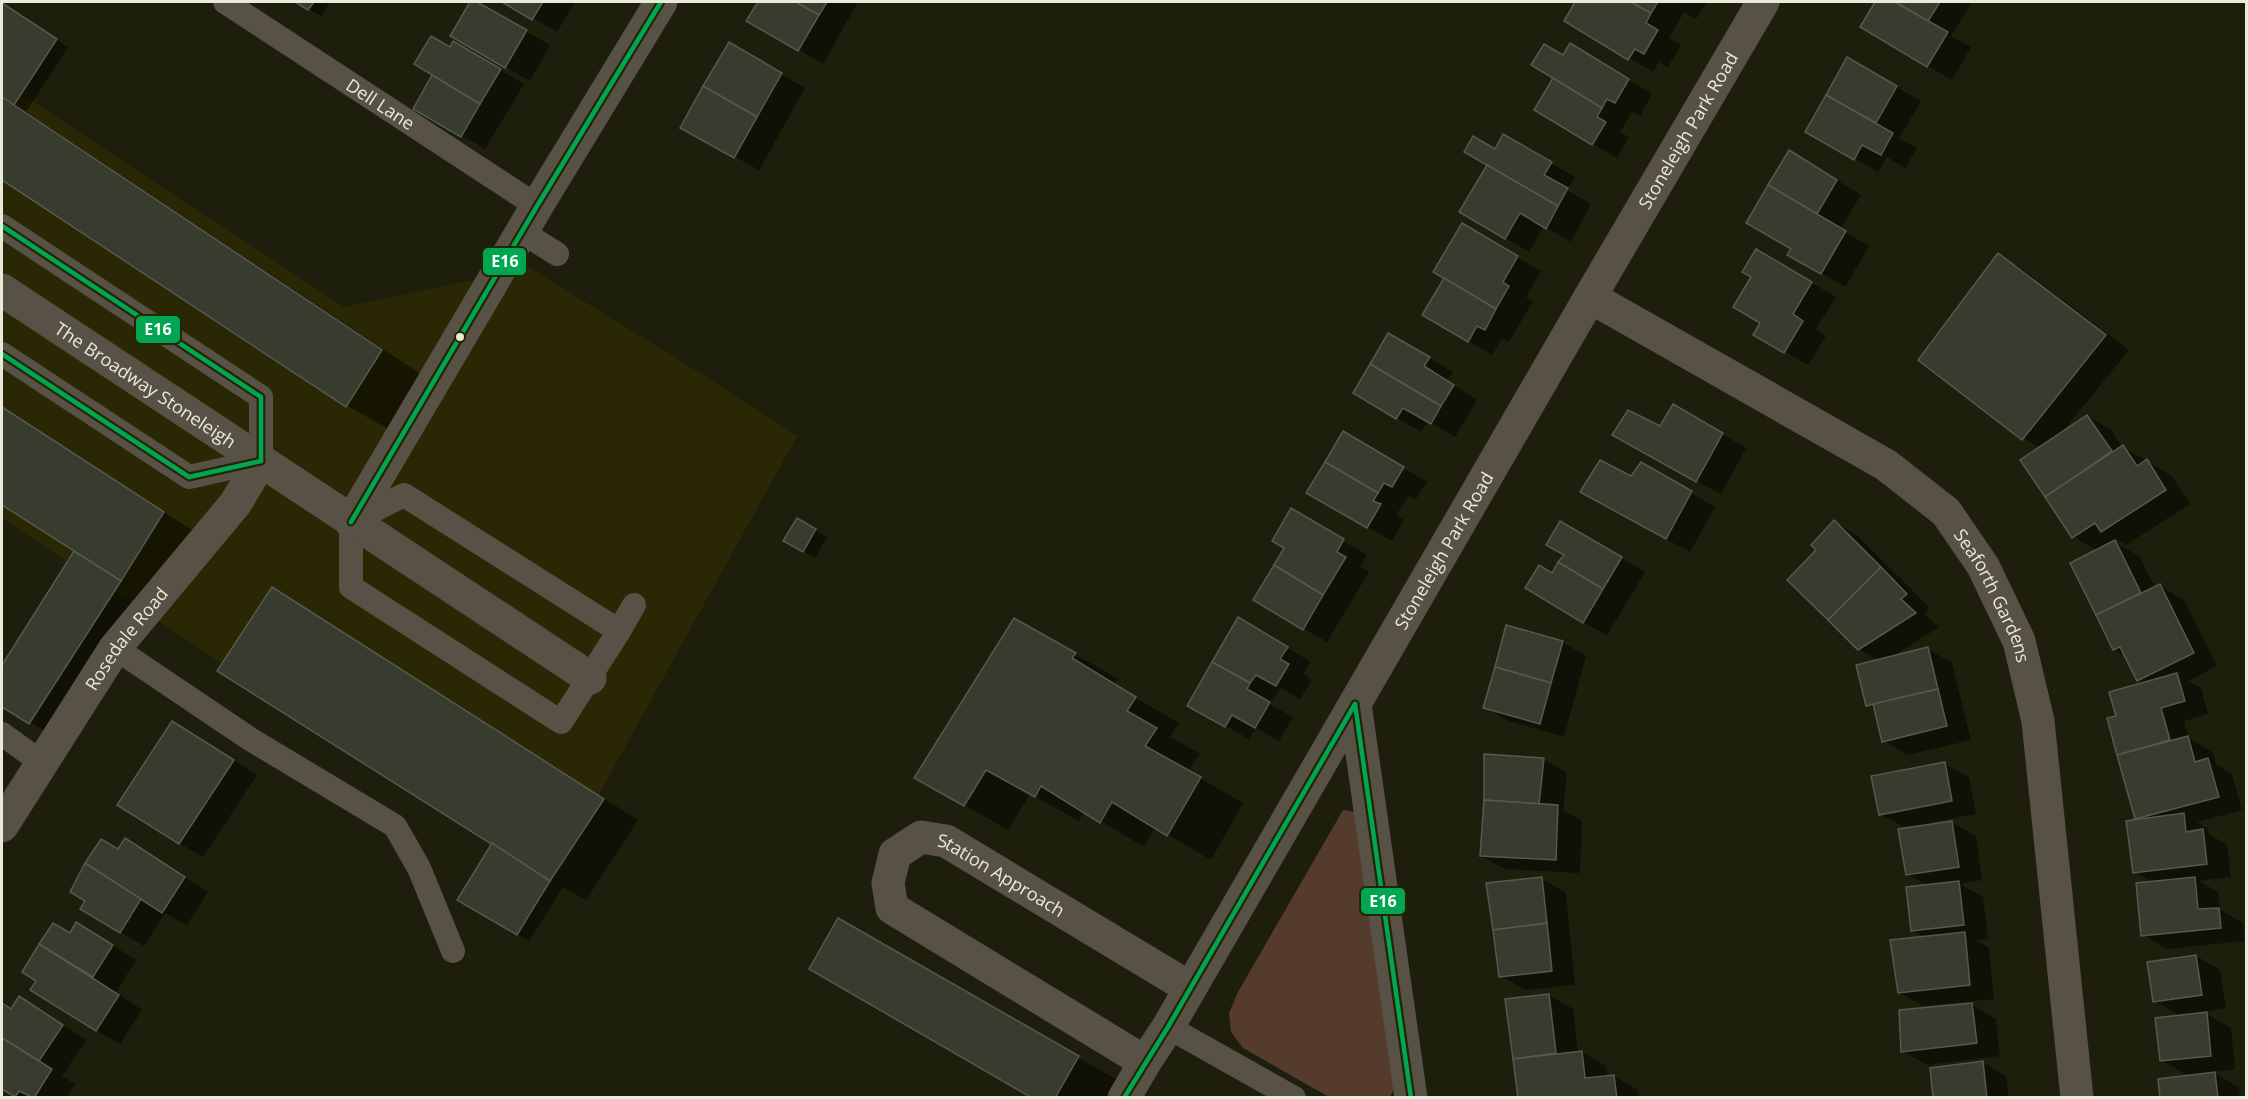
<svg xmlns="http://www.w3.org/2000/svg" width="2248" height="1099" font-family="'Open Sans',sans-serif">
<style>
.built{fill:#2a2804}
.green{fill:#543b2c}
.shadow{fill:#0007}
.building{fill:#383c2f;stroke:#56594d;stroke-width:1.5}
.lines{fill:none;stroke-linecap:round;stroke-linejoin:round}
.service{stroke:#585145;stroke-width:24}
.minor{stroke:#585145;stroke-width:33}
.bus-1-casing{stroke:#252406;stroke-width:9}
.bus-1{stroke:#00a651;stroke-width:4.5}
.bus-dot{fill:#e9ead8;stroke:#252406;stroke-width:2}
.labels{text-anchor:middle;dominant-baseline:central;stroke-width:4.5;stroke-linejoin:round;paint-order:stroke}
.street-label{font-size:18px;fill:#e9ead8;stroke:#252406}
.line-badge{stroke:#252406;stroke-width:2}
.badge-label{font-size:16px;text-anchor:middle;font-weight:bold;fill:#fff}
</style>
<rect width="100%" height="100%" fill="#1e1e0d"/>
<path class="built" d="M2,81L344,307L530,268L713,381L797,436L551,881L2,518Z"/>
<path class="green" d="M1343,810L1356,812L1396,1085L1390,1097H1329L1243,1048L1231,1032L1229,1013L1238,992Z"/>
<g class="shadow">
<path d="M297,2H330L321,16Z"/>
<path d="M472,2L550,45L530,81L452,35Z"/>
<path d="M505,2H575L557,32Z"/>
<path d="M760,2H858L823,64L748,20Z"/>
<path d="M1577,2H1703L1706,3L1696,19L1684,12L1669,38L1681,45L1668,67L1659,62L1653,72L1566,20Z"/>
<path d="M1877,2H1972L1951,36L1971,47L1952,80L1862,27Z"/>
<path d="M2,4L68,47L26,112L425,377L390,430L346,405L2,179Z"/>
<path d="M454,43L524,84L485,149L415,108Z"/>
<path d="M729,44L805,88L759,170L706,141Z"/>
<path d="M1563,56L1594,59L1652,94L1640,116L1632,111L1626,122L1620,132L1629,137L1617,158L1593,144L1555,78Z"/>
<path d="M1848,59L1921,101L1899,138L1917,148L1905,168L1887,157L1878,172L1807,131Z"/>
<path d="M1504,136L1575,177L1567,190L1591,204L1571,242L1544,226L1529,252L1461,212Z"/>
<path d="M1814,166L1861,195L1840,229L1869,246L1845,287L1789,254L1793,248Z"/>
<path d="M1462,225L1541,271L1526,297L1533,301L1509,342L1502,339L1492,355L1424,314L1445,278Z"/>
<path d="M1757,251L1836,297L1816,329L1826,336L1808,365L1755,334L1762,322L1753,276Z"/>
<path d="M1998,255L2022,269L2129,350L2063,431L2087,416L2111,430L2122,447L2171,475L2190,504L2126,545L2116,539L2113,541L2139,556L2155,588L2160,586L2184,600L2217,666L2188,681L2201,688L2208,714L2184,721L2189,738L2212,752L2216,764L2232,774L2242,810L2197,822L2208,829L2209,834L2227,845L2231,877L2199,881L2218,892L2220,910L2243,923L2244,941L2167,949L2143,935L2154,883L2135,872L2140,820L2136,818L2109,719L2118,717L2144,684L2138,680L2126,656L2114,649L2072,563L2098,551L2074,537L2022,460L2040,448L2023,438Z"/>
<path d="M1389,335L1453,372L1447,381L1477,400L1455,437L1428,421L1421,432L1355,393Z"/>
<path d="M2,406L198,534L65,743L2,705V668L76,551L2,503Z"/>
<path d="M1674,406L1746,448L1721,494L1638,449L1661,428Z"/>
<path d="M1344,433L1427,482L1416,499L1409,496L1396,515L1404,520L1392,541L1308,493Z"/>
<path d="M1641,464L1715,507L1690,552L1606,506Z"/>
<path d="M1292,510L1367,555L1360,567L1369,572L1327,642L1255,600L1286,548Z"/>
<path d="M797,520L827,537L815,558L785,540Z"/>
<path d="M1834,522L1858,536L1930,608L1924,614L1939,627L1892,657L1928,649L1952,663L1971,740L1908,755L1884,741L1876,710L1868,705L1879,661L1859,649L1818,550Z"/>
<path d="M1560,523L1645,572L1607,635L1583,622L1553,574L1566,554Z"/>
<path d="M273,589L307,609L638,820L586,900L563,887L529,941L459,899L493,844Z"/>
<path d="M1239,619L1311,662L1303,674L1312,680L1300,699L1281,688L1270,704L1293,717L1279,741L1256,728L1249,739L1213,719Z"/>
<path d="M1015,620L1118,679L1114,685L1179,723L1170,737L1200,754L1188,771L1243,803L1211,860L1155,827L1144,847L1084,811L1079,821L1030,794L1008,830L959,802Z"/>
<path d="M1562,642L1586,656L1564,737L1509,721L1485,707Z"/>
<path d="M197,737L257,775L203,857L179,843Z"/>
<path d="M1543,759L1567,773L1563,810L1582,821L1580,873L1505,869L1481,856Z"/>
<path d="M1945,764L1969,777L1976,814L1933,822L1934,825L1951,822L1976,836L1982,880L1960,884L1983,897L1988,939L1976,940L1989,948L1994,999L1923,1006L1899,992L1926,938L1913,930L1928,886L1907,874V829L1880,814Z"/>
<path d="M126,840L208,892L187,925L165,913L144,946L120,932L119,851Z"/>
<path d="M1542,879L1566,893L1575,985L1525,990L1501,976Z"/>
<path d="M838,920L1133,1089L1129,1098H1035Z"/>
<path d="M54,925L70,934L101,938L136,960L116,992L142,1010L120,1044L96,1030L38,980L24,971Z"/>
<path d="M2196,956L2220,970L2226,1008L2203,1012L2231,1028L2235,1069L2212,1072L2239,1087L2240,1098H2162L2189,1076L2161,1060L2182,1017L2155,1001Z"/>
<path d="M1549,995L1573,1009L1578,1052H1582L1606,1066L1607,1077L1614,1076L1638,1090L1639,1098H1519L1507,1001Z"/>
<path d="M20,998L86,1040L62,1076L75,1084L66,1098H19L2,1087V1004L12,1010Z"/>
<path d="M1972,1005L1996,1019L2000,1056L1927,1065L1903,1051Z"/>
<path d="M1982,1062L2006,1076L2009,1098H1935Z"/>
</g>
<g class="building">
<path d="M295,2H314L308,10Z"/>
<path d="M470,2H477L527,30L505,68L450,36Z"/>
<path d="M502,2H543L532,20Z"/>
<path d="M758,2H796L819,15L798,51L746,21Z"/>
<path d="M796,2H827L819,15Z"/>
<path d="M1575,2H1631L1651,13L1646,23L1658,30L1644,54L1635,49L1628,60L1564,21Z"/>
<path d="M1631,2H1658L1651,13Z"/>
<path d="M1875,2H1895L1948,32L1927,67L1860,27Z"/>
<path d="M1895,2H1940L1928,21Z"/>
<path d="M2,3L57,39L14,105L2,97Z"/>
<path d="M431,36L450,47L453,41L501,69L480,104L414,64Z"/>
<path d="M729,42L782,73L757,117L703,86Z"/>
<path d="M1570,43L1629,79L1615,103L1607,99L1602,108L1531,65L1544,44L1563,55Z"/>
<path d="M1847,57L1897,86L1876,123L1826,95Z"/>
<path d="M432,75L480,104L461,137L413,109Z"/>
<path d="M1553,78L1602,108L1597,117L1606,122L1592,145L1534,110Z"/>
<path d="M703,86L757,117L734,158L680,128Z"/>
<path d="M1826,95L1893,133L1881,155L1862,145L1854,160L1805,132Z"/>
<path d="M2,97L382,350L346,407L2,180Z"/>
<path d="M1503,134L1552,162L1544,175L1568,188L1558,206L1464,152L1473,136L1495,149Z"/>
<path d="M1789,150L1837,180L1817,214L1768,185Z"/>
<path d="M1487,165L1558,206L1546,229L1520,213L1505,239L1459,212Z"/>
<path d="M1768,185L1846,231L1821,274L1787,255L1791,249L1746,223Z"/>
<path d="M1462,223L1518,256L1503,282L1509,286L1496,309L1433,272Z"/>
<path d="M1756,249L1812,282L1793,314L1803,321L1784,353L1753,335L1760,323L1733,307L1751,277L1742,272Z"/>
<path d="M1998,253L2106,335L2022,440L1918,360Z"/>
<path d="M1444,278L1496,309L1485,330L1477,326L1468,342L1422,315Z"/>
<path d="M1388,333L1430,357L1424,366L1454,385L1441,406L1370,364Z"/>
<path d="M1370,364L1441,406L1431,424L1403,408L1396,419L1353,393Z"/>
<path d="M1673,404L1723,433L1696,482L1612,435L1628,410L1660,426Z"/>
<path d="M2,407L164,512L121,581L2,505Z"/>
<path d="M2087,415L2112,451L2045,497L2020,460Z"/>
<path d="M1343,431L1404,467L1392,487L1384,483L1378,493L1325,462Z"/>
<path d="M2123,445L2137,466L2147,459L2166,490L2101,532L2095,523L2072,538L2045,497Z"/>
<path d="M1600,460L1631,476L1641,462L1692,491L1666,539L1580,492Z"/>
<path d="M1325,462L1378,493L1373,501L1381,504L1367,528L1306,493Z"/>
<path d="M1291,508L1344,539L1337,552L1346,557L1323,595L1274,565L1284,548L1272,541Z"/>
<path d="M797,518L816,529L803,552L783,541Z"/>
<path d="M1834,520L1881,567L1828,620L1787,580L1816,550L1811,545Z"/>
<path d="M1560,521L1622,557L1603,589L1558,562L1564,555L1546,545Z"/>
<path d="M2115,540L2141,593L2096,615L2070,563Z"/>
<path d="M74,551L121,581L29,724L2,707V665Z"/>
<path d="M1558,562L1603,589L1583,623L1525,588L1539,565L1552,573Z"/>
<path d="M1274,565L1323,595L1303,630L1253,600Z"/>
<path d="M1881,567L1907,594L1901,599L1916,613L1858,650L1828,620Z"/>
<path d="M2160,584L2194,653L2137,681L2120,647L2113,650L2096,615Z"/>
<path d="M272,587L604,799L550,881L217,671Z"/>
<path d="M1238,617L1288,647L1280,659L1289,664L1276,686L1256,675L1250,683L1212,662Z"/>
<path d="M1014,618L1076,653L1072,658L1136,697L1127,711L1157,728L1145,746L1201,777L1167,836L1112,802L1100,823L1041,786L1035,797L986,770L964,806L914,778Z"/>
<path d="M1506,625L1563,641L1551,683L1495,667Z"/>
<path d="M1928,647L1938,689L1866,706L1856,665Z"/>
<path d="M1212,662L1250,683L1247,689L1270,702L1255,728L1232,715L1225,727L1187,706Z"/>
<path d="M1495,667L1551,683L1540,724L1483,708Z"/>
<path d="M2177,673L2185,701L2161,708L2170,740L2117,755L2107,718L2116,716L2109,692Z"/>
<path d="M1938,689L1947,726L1882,742L1873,704Z"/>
<path d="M172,721L234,760L179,844L117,805Z"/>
<path d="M2188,736L2195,762L2208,758L2219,797L2135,819L2117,755Z"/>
<path d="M1484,754L1544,758L1539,804L1484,800Z"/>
<path d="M1945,762L1952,801L1879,815L1871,776Z"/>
<path d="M1484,800L1558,805L1556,860L1480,856Z"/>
<path d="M2184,813L2186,832L2203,829L2207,864L2133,873L2126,821Z"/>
<path d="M1952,821L1959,867L1906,875L1898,829Z"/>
<path d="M125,838L185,877L162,913L85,863L101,839L118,849Z"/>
<path d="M492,843L550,881L517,935L457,900Z"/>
<path d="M85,863L141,899L120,933L80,909L85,901L70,892Z"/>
<path d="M1542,877L1547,923L1493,930L1486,883Z"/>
<path d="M2195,877L2198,909L2219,908L2221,928L2141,936L2136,883Z"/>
<path d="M1959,881L1964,925L1911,931L1906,887Z"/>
<path d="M838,918L1079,1056L1055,1098H1032L809,969Z"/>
<path d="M76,922L113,945L93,977L39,944L53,923L70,933Z"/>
<path d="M1547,923L1552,971L1499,977L1493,930Z"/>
<path d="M1965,932L1970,985L1898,993L1890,940Z"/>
<path d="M39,944L119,995L96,1031L30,990L36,981L22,972Z"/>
<path d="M2196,955L2202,995L2153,1002L2147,962Z"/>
<path d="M1549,994L1556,1053L1513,1059L1505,999Z"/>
<path d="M19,996L63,1025L39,1061L2,1038V1003L11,1009Z"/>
<path d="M1972,1003L1977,1043L1901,1052L1899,1010Z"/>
<path d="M2207,1012L2211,1056L2160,1061L2155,1018Z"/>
<path d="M2,1038L52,1069L34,1098L19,1091L15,1097L2,1089Z"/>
<path d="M1582,1051L1585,1078L1614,1075L1617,1098H1518L1513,1059Z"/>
<path d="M1983,1061L1987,1098H1933L1930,1068Z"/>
<path d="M2215,1072L2218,1098H2160L2158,1079Z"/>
</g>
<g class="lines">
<g class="service">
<path id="s1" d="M225,2L537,206"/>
<path d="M2,226L261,397V461L189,477L2,354"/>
<path d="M522,232L557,254"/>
<path d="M404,495L619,631L561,722L351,587V522Z"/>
<path d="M619,631L634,605"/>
<path d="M115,648L250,739L395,826L419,868L453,951"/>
<path d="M2,734L42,763"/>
<path d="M1168,1027L1294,1098"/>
</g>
<g class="minor">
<path id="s2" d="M2,290L590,678"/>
<path id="s3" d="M1590,297L1886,465L1946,512L1983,566L2019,641L2038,721L2077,1098"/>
<path d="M351,522L537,206L661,2"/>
<path d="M1355,704L1411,1098"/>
<path id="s4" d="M2,826L115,648L235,504L261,461"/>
<path id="s5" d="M1145,1062L892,908L888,883L895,854L921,837L946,841L1190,988"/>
<path id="s6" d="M1124,1098L1145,1062L1168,1027L1590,297L1763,2"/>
</g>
<g class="bus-1-casing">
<g id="bus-1">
<path d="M2,226L261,397V461"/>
<path d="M2,354L189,477L261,461"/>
<path d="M351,522L537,206L661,2"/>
<path d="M1355,704L1411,1098"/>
<path d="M1124,1098L1168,1027L1355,704"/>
</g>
</g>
<use href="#bus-1" class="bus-1"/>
</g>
<circle class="bus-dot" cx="460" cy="337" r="5"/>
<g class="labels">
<g class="street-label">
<text stroke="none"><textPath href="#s1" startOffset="186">Dell Lane</textPath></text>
<text stroke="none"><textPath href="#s6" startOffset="1120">Stoneleigh Park Road</textPath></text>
<text stroke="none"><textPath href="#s2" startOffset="172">The Broadway Stoneleigh</textPath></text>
<text stroke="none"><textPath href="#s6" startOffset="634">Stoneleigh Park Road</textPath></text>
<text stroke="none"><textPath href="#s3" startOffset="513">Seaforth Gardens</textPath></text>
<text stroke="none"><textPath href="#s4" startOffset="225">Rosedale Road</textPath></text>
<text stroke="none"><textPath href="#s5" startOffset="472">Station Approach</textPath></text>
</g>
</g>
<g class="line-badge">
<rect x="482" y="247" width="45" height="29" rx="6" fill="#00a651"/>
<rect x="135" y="315" width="46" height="29" rx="6" fill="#00a651"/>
<rect x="1360" y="887" width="46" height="28" rx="6" fill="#00a651"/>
</g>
<g class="badge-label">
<text x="505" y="267">E16</text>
<text x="158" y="335">E16</text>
<text x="1383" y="907">E16</text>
</g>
<rect width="2248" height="1099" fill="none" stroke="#e9ead8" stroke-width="6"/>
</svg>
